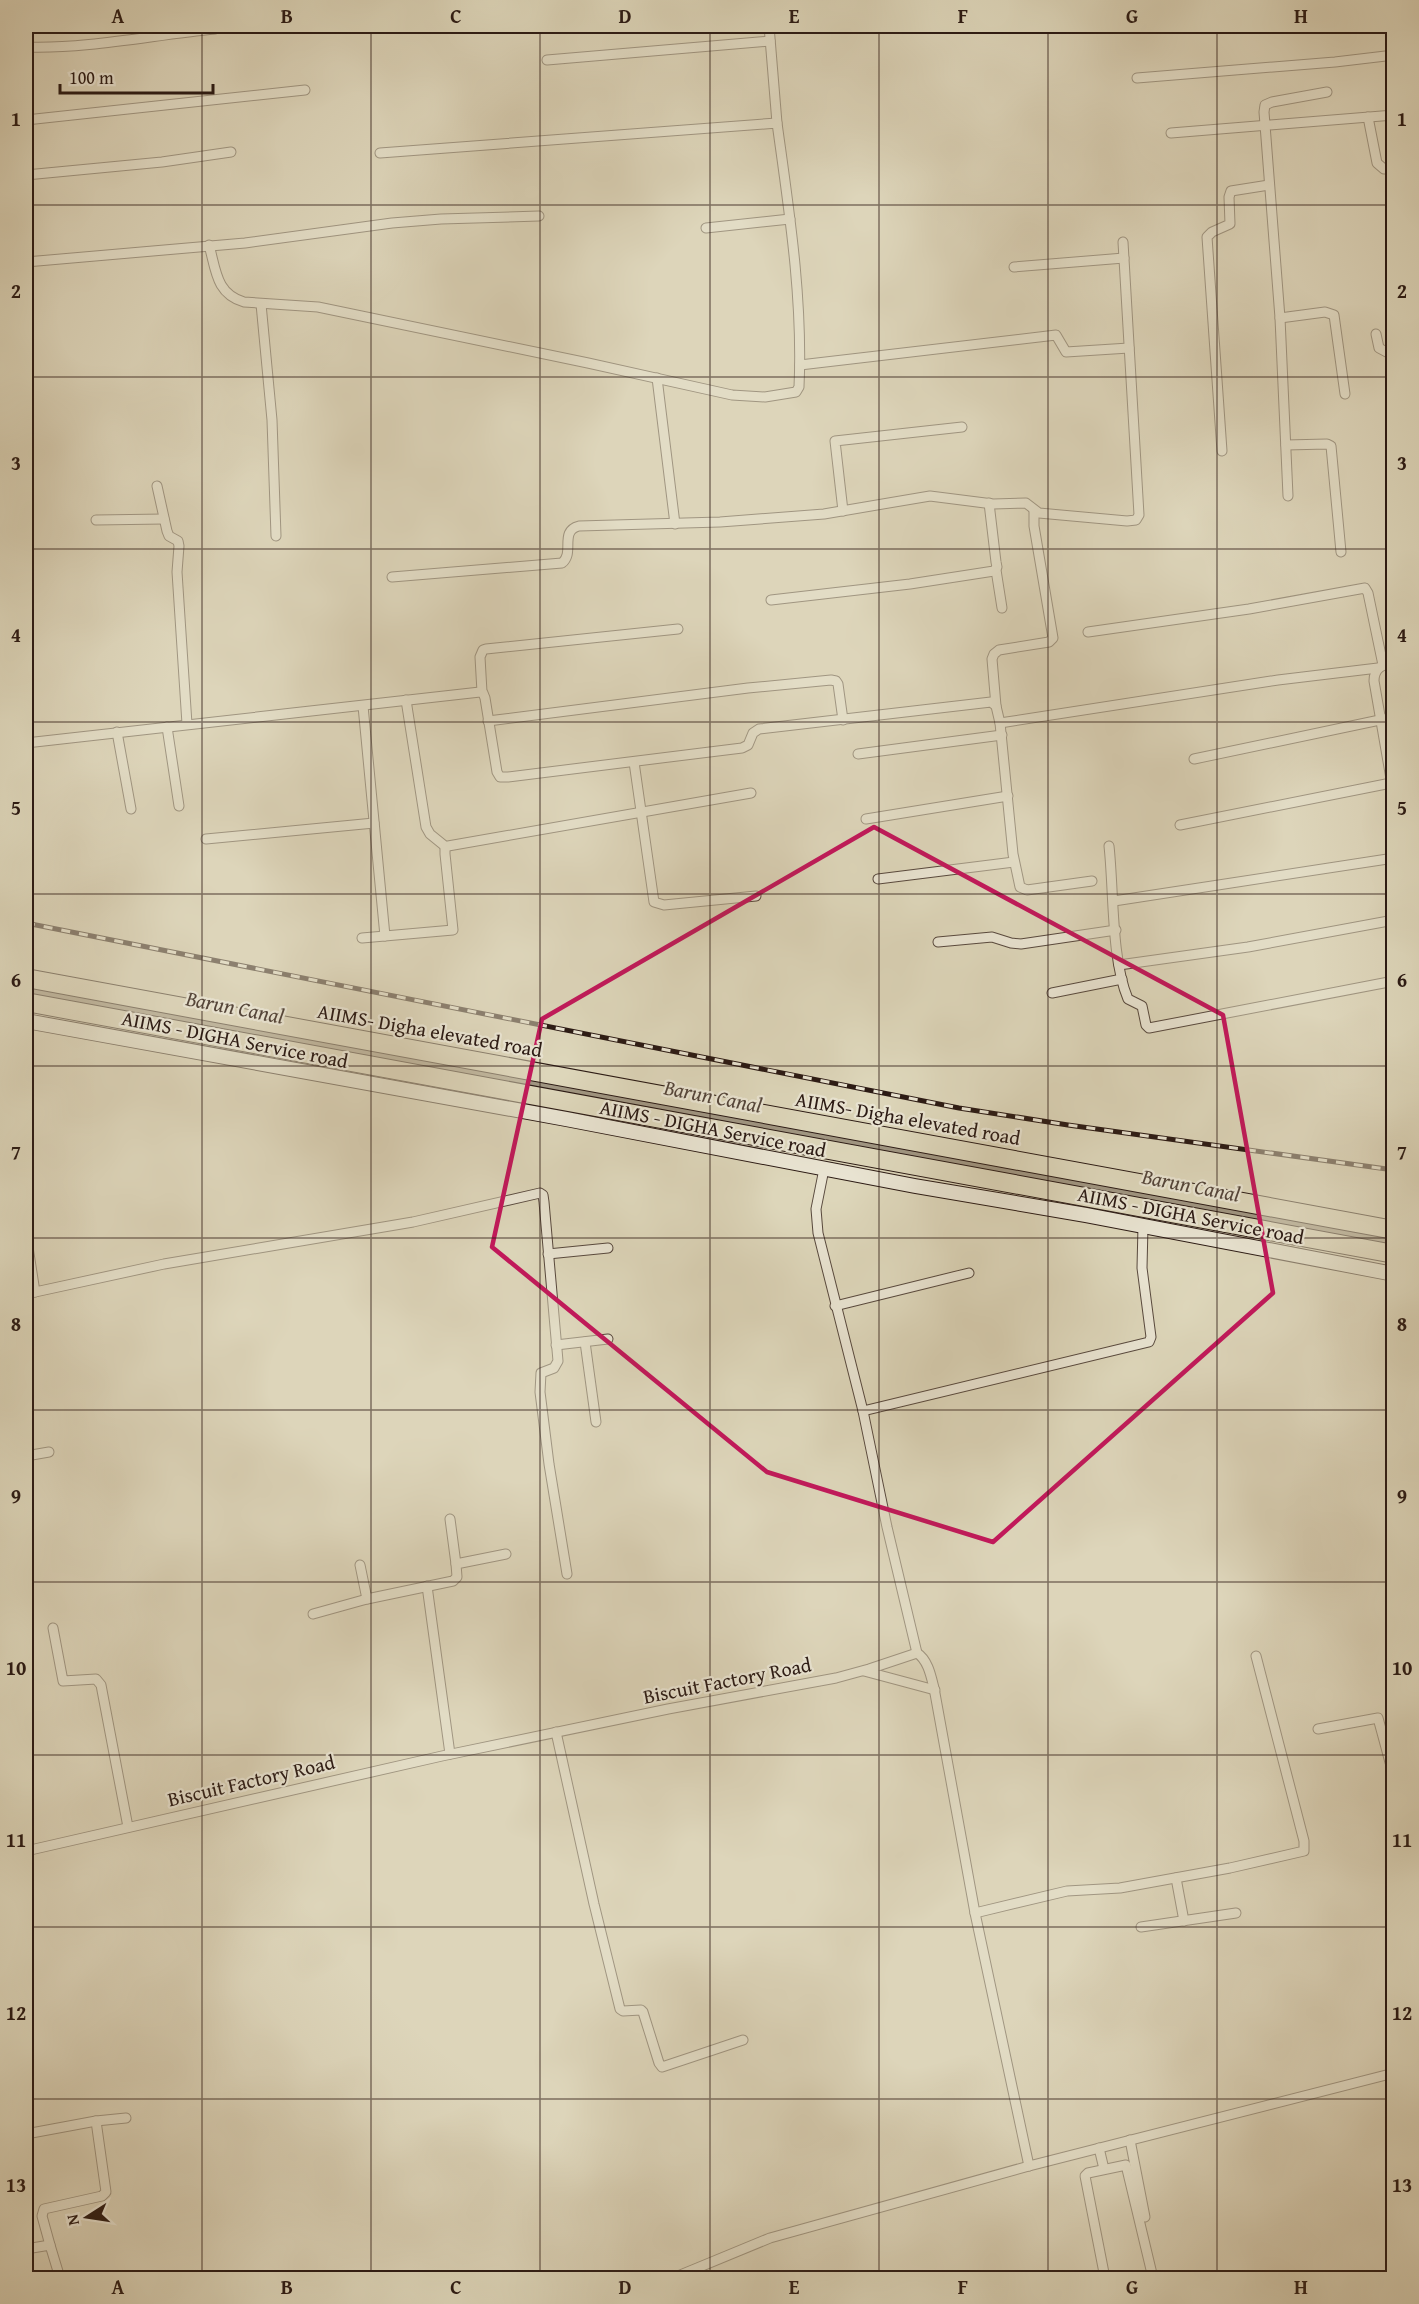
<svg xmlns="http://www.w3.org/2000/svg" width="1419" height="2304" font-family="'Gentium Book Plus',serif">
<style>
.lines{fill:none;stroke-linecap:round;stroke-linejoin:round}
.canal{stroke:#a09682;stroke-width:10}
.minor-casing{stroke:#58493e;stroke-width:11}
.secondary-casing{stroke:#2b1a14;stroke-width:16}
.motorway-casing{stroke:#2b1a14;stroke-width:20}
.minor{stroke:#e9e4d2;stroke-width:9}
.secondary{stroke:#e9e4d2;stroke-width:14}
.motorway{stroke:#ddd6ba;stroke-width:18}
.rail-casing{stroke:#2b1a14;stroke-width:5}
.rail{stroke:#e9e4d2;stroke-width:3;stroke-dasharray:9;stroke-linecap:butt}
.marked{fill:none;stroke:#c2185b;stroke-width:4.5;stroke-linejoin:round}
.grid{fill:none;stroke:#2b1a14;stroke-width:1.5;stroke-opacity:0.55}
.labels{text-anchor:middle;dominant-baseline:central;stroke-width:4.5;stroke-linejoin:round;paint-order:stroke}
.street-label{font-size:20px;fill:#2b1a14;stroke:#e9e4d2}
.water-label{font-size:21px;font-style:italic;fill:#54453a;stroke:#e9e4d2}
.neatline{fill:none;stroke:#2b1a14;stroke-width:2}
.grid-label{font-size:20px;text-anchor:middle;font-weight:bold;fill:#2b1a14}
</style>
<rect width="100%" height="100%" fill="#ddd6ba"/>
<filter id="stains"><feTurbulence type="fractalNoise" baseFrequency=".00333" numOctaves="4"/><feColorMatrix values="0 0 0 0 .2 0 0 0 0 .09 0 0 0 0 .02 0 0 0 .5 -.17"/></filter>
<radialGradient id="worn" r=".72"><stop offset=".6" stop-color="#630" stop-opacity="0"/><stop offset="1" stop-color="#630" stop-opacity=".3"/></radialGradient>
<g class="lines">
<path class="canal" d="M26,988L1394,1242"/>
<g class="minor-casing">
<g id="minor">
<path d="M769,26L777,123"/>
<path d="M26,47C89,49 152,35 215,29L221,26"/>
<path d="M547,60L770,41"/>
<path d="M1137,78L1335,62L1394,55"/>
<path d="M1368,117L1377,163L1384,169L1394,168"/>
<path d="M26,120L305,90"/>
<path d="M1171,133L1394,115"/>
<path d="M26,175L162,162L231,152"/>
<path d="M706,228L790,219"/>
<path d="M209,245C216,270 216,294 244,302L318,307L588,363L732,395L765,397L796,392L799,387C803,299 789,210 777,123L380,153"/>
<path d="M26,262L245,243L392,223L441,219L539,216"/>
<path d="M1014,267L1124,258"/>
<path d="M261,304L272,420L276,536"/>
<path d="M1280,318L1325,312L1334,315L1345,394"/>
<path d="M1376,334L1379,348L1394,356"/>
<path d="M800,365L1056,335L1066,352L1129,348"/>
<path d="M657,378L675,524"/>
<path d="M1286,445L1327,444L1331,446L1341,552"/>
<path d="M1222,451L1207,237L1212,232L1230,224L1229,197L1231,191L1269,185"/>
<path d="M157,486L167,531L169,536L178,541L179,546L177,572L187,724"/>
<path d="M1288,496L1280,318L1264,112L1265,105L1272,102L1327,92"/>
<path d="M843,511L835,441L962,427"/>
<path d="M96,520L164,519"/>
<path d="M996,570L1002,608"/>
<path d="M392,577L562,563C575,553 559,531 579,526L720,522L824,514L930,496L993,504L1026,503L1039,513L1127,521L1136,520L1139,515L1123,242"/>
<path d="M771,600L910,584L994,571L997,567L996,562L989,503"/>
<path d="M1088,632L1249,609L1365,588L1368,593L1383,665"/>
<path d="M1394,662C1382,665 1374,668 1374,681L1394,796"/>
<path d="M482,692L480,657L483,650L486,649L678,629"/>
<path d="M406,700L426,827L430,834L446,847"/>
<path d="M363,706L385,936"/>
<path d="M996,706L992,659L994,654L999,650L1049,642L1053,638L1034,526V511"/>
<path d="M488,721L748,688L831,680L836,681L838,684L843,720"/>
<path d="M1000,723L1278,680L1378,668"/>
<path d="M167,727L179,806"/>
<path d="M117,732L131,809"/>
<path d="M26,743L480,692L483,693L485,698L497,772L500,777H508L742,748L748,745L753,733L759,729L991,702L996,706L1000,723L1013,854L1020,887L1027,890L1092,881"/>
<path d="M858,754L1002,735"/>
<path d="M1194,759L1394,717"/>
<path d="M634,762L654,902L664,905L756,896"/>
<path d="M866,819L1008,796"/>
<path d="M1180,825L1391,783"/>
<path d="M206,839L374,823"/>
<path d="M1109,846C1114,891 1111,959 1128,999L1142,1006L1146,1025L1149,1028L1394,981"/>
<path d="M878,879L1014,862"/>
<path d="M1114,901L1394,858"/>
<path d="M362,938L453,930L445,854V849L448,846L751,793"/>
<path d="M938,942L992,937L1011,943L1021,944L1116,930"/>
<path d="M1119,965L1248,947L1394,920"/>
<path d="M1052,993L1122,979"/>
<path d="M824,1169L816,1209L818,1233L863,1411L887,1527L917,1653"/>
<path d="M26,1234L35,1292"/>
<path d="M548,1254L608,1248"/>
<path d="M26,1294L164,1264L413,1222L540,1193L543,1195L544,1202L558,1361L554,1368L541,1373L540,1392L549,1464L567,1574"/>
<path d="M835,1306L969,1273"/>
<path d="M585,1342L596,1422"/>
<path d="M556,1345L608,1339"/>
<path d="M863,1411L1149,1342L1151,1337L1142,1268L1143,1226"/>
<path d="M26,1456L49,1452"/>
<path d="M450,1519L456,1564"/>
<path d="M360,1565L367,1599L453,1581L457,1577L456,1564L506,1554"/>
<path d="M427,1586L450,1754"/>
<path d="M313,1614L367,1599"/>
<path d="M53,1628L63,1681L96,1679L101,1685L128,1827"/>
<path d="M864,1671L935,1690"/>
<path d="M1318,1729L1378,1718L1394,1777"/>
<path d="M556,1732L594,1904L620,2009L623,2011L641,2010L643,2012L659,2063L662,2067L743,2040"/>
<path d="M26,1851L442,1756L668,1709L836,1678L869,1669L917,1653C928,1660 931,1676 934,1688L975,1913L1029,2166"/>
<path d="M1176,1878L1184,1921"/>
<path d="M975,1913L1067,1891L1120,1888L1230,1868L1304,1851V1841L1256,1656"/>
<path d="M1141,1927L1236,1913"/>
<path d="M26,2134L96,2121L126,2118"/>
<path d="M1130,2140L1145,2217"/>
<path d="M1099,2148L1104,2169"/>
<path d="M50,2245L42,2216L44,2209L102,2196L106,2192L96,2121"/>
<path d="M26,2249L50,2245L60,2278"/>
<path d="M673,2278L770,2238L1029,2166L1394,2073"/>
<path d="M1105,2278L1085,2176L1088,2173L1126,2165L1153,2278"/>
</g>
</g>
<g class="secondary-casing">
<path id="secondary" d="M26,1021L566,1119L915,1186L1086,1215L1394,1274"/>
</g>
<g class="motorway-casing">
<g id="motorway">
<path d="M26,978L1394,1230"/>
<path d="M26,1002L1394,1254"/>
</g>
</g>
<use href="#minor" class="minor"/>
<use href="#secondary" class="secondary"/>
<use href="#motorway" class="motorway"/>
<g class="rail-casing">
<path id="rail" d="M26,923L959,1108L1068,1125L1394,1170"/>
</g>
<use href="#rail" class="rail"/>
</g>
<path d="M0 0H1419V2304H0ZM874,827L1223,1015L1273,1293L993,1542L767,1472L492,1247L542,1019Z" fill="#ddd6ba" fill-opacity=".55" fill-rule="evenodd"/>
<path class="marked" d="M874,827L1223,1015L1273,1293L993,1542L767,1472L492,1247L542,1019Z"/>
<path class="grid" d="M202,26V2278M371,26V2278M540,26V2278M710,26V2278M879,26V2278M1048,26V2278M1217,26V2278M26,205H1394M26,377H1394M26,549H1394M26,722H1394M26,894H1394M26,1066H1394M26,1238H1394M26,1410H1394M26,1582H1394M26,1755H1394M26,1927H1394M26,2099H1394"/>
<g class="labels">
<g class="street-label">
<text transform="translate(430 1030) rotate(10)">AIIMS- Digha elevated road</text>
<text transform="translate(235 1039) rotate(11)">AIIMS - DIGHA Service road</text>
<text transform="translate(908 1118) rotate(10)">AIIMS- Digha elevated road</text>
<text transform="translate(713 1128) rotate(11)">AIIMS - DIGHA Service road</text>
<text transform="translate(1191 1215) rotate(11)">AIIMS - DIGHA Service road</text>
<text transform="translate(727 1680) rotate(-11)">Biscuit Factory Road</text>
<text transform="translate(251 1780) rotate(-13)">Biscuit Factory Road</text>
</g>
<g class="water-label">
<text transform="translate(235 1007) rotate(11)">Barun Canal</text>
<text transform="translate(713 1096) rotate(11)">Barun Canal</text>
<text transform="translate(1191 1185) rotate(11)">Barun Canal</text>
</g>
</g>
<rect width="1419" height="2304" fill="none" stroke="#ddd6ba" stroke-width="66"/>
<g transform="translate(87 2217) rotate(258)" stroke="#e9e4d2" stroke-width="4.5" paint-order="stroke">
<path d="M0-4.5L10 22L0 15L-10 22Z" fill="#2b1a14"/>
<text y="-9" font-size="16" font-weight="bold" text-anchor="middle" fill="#2b1a14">N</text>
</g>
<path d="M60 84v9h153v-9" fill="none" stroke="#2b1a14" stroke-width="3"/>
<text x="69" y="84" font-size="18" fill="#2b1a14" stroke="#e9e4d2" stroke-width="4.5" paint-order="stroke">100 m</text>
<rect x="33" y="33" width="1353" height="2238" class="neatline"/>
<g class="grid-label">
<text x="118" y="23">A</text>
<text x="287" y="23">B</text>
<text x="456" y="23">C</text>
<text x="625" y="23">D</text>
<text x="794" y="23">E</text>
<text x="963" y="23">F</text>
<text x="1132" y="23">G</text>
<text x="1301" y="23">H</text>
<text x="16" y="126">1</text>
<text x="1402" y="126">1</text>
<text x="16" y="298">2</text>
<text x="1402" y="298">2</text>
<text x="16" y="470">3</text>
<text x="1402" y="470">3</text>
<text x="16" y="642">4</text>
<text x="1402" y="642">4</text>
<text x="16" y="815">5</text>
<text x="1402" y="815">5</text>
<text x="16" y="987">6</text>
<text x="1402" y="987">6</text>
<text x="16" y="1159">7</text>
<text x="1402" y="1159">7</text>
<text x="16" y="1331">8</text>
<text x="1402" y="1331">8</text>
<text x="16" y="1503">9</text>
<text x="1402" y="1503">9</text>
<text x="16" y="1675">10</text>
<text x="1402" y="1675">10</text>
<text x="16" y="1847">11</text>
<text x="1402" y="1847">11</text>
<text x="16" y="2020">12</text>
<text x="1402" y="2020">12</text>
<text x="16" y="2192">13</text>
<text x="1402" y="2192">13</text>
<text x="118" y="2294">A</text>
<text x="287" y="2294">B</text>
<text x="456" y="2294">C</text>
<text x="625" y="2294">D</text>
<text x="794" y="2294">E</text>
<text x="963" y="2294">F</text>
<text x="1132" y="2294">G</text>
<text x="1301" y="2294">H</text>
</g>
<rect width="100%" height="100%" filter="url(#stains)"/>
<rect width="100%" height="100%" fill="url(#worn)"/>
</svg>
